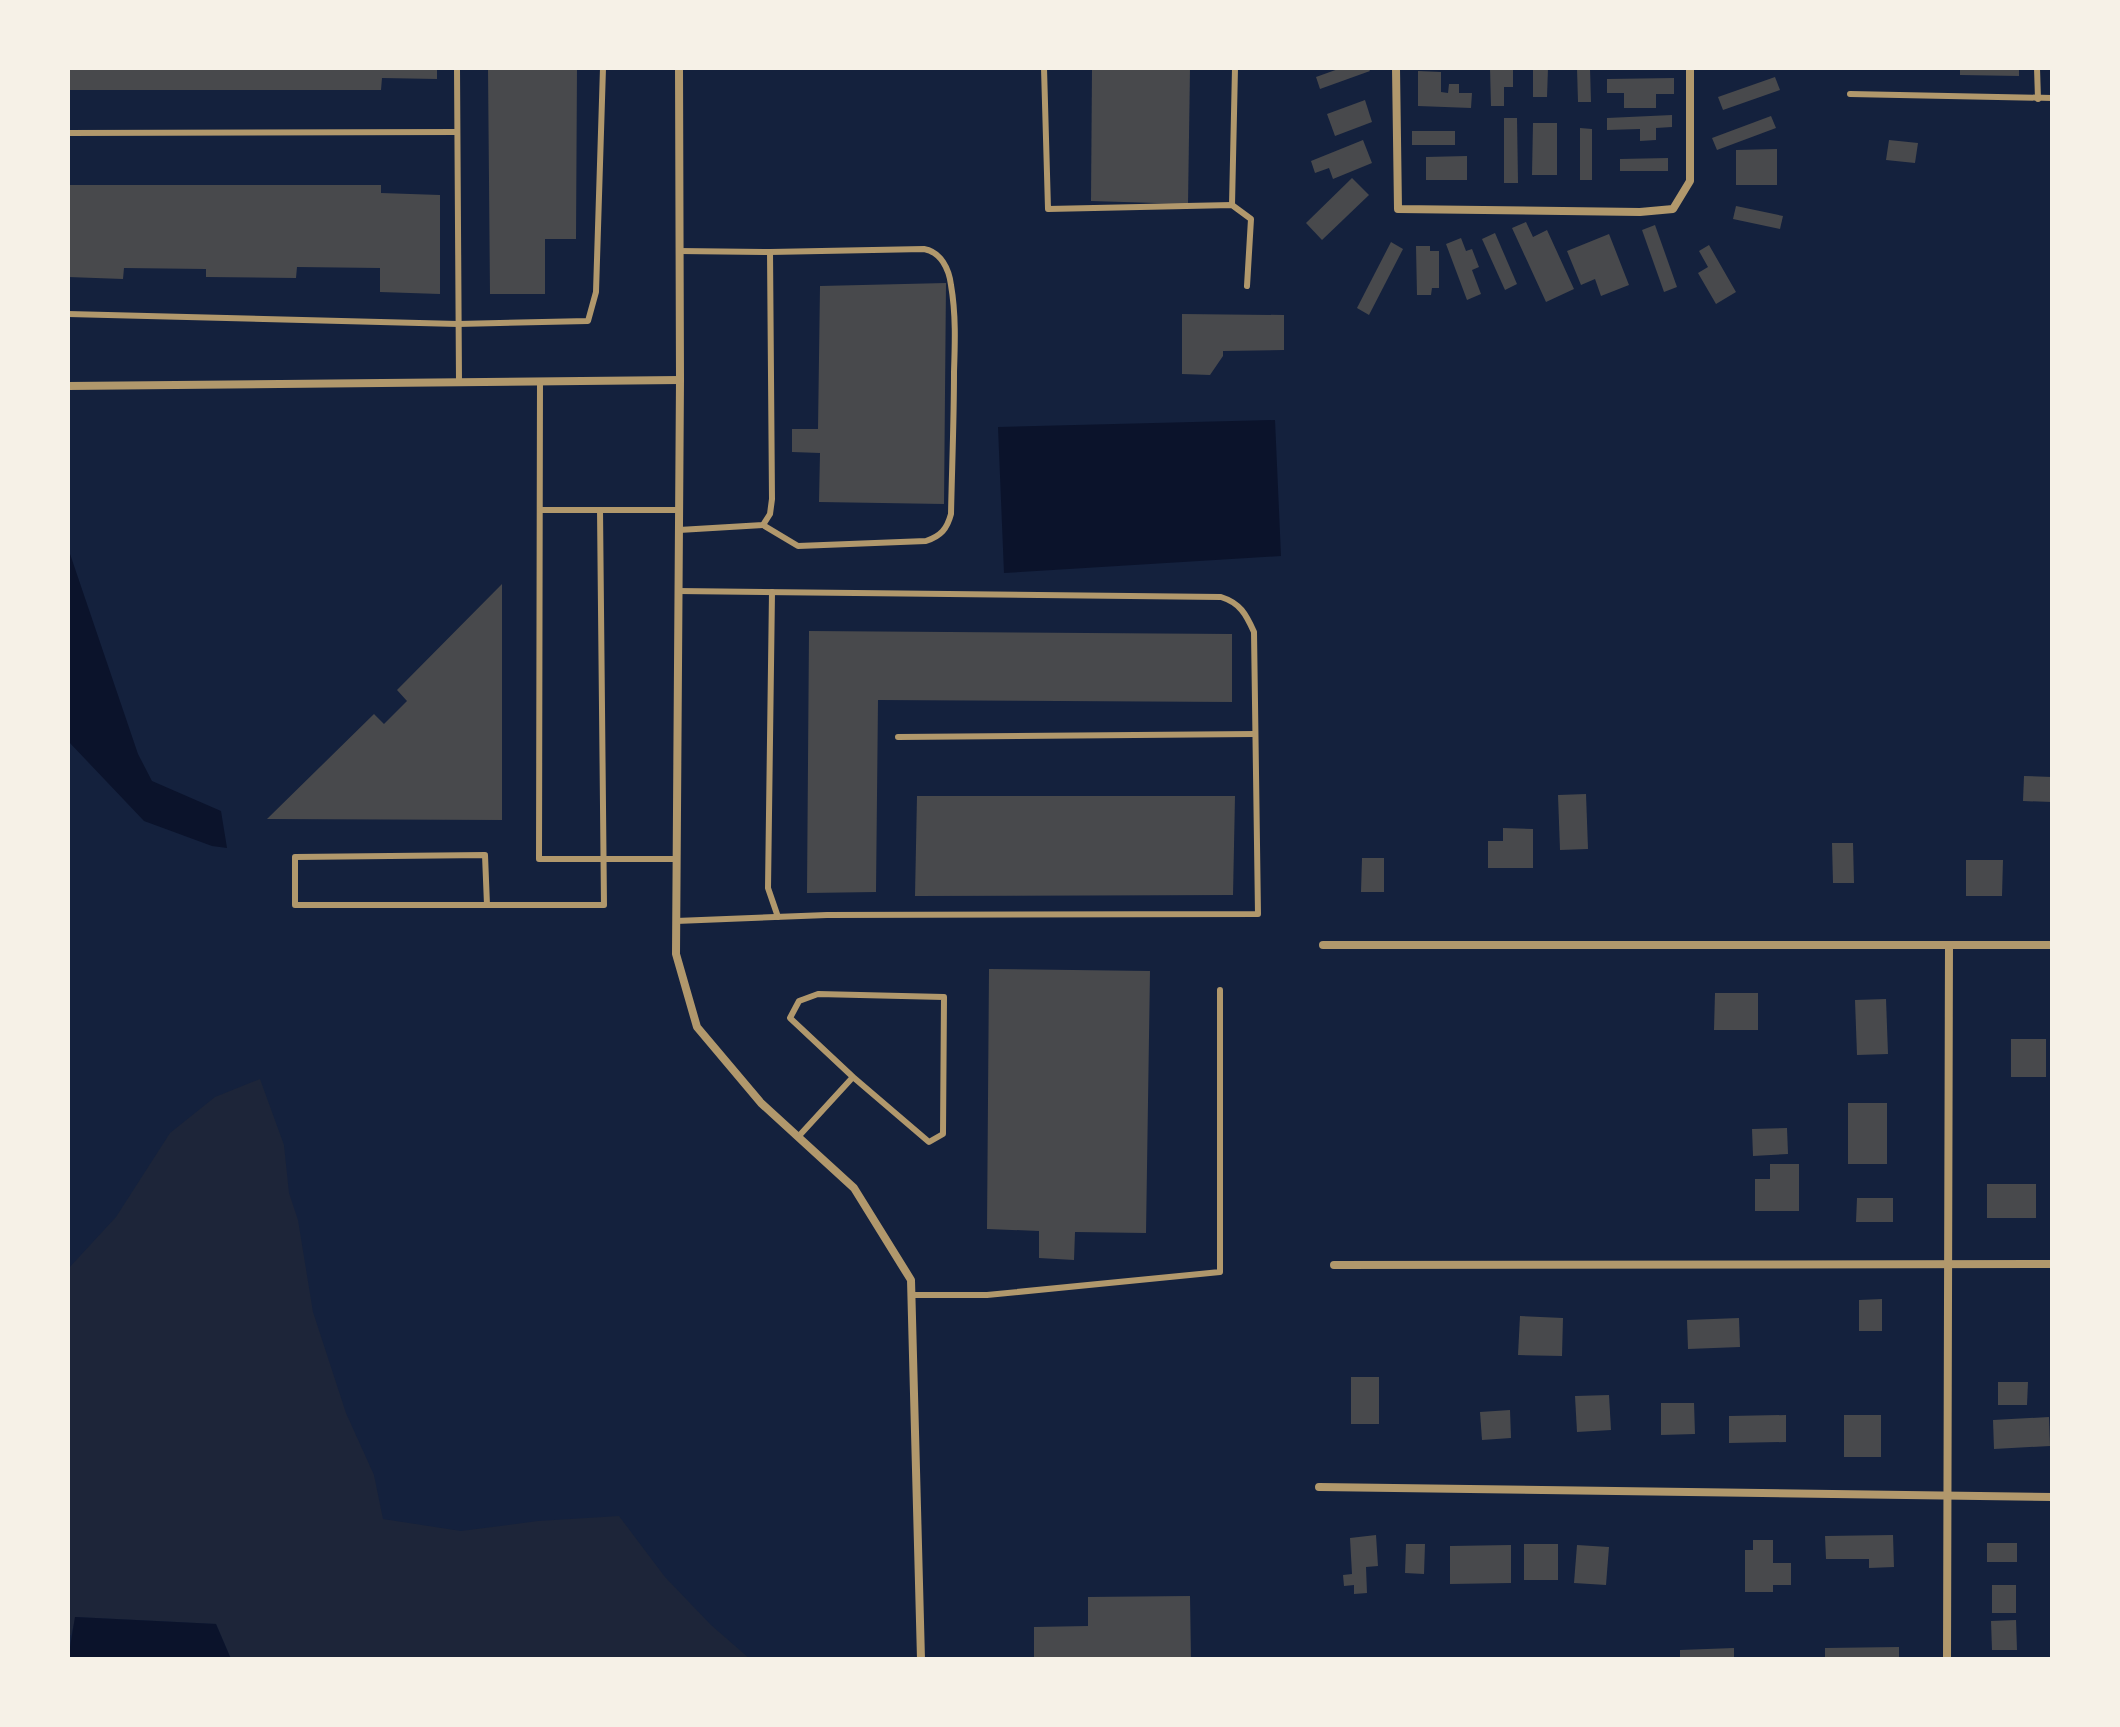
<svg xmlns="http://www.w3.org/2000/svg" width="2120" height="1727" font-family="'PT Sans',sans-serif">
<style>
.green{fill:#1d2539}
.water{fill:#0b132b}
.building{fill:#48494c}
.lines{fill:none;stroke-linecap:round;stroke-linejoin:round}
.service{stroke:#b1986c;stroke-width:6}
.minor{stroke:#b1986c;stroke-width:8}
</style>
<rect width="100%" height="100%" fill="#14213d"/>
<path class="green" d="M260,1079L284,1145L289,1193L298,1220L313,1312L346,1413L374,1475L383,1519L461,1531L538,1521L619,1516L665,1577L711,1625L750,1659H231L216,1624L76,1617L71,1635H68V1269L116,1217L170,1133L215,1097Z"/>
<g class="water">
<path d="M1275,420L1281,556L1004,573L998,427Z"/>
<path d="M68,548L138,754L152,781L221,811L227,848L212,846L144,821L68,741Z"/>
<path d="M75,1617L216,1624L231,1659H68Z"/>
</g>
<g class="building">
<path d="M68,68H437V79L382,78L381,90H68Z"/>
<path d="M488,68H577L576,239H545V294H490Z"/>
<path d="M1092,68H1190L1188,204L1091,201Z"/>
<path d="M1341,68H1368L1370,71L1320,89L1316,77Z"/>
<path d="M1490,68H1513V87H1504V106H1491Z"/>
<path d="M1533,68H1548L1547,97H1533Z"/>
<path d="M1577,68H1590L1591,102H1578Z"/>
<path d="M1960,68H2019V76L1960,75Z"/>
<path d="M1418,71L1441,72V92L1448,93L1449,84H1459V93H1472L1471,108L1418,106Z"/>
<path d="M1775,77L1780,90L1723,110L1718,97Z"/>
<path d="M1674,78V94H1656V108H1624V93H1607V79Z"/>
<path d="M1365,100L1372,122L1335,136L1327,114Z"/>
<path d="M1672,115V127L1656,128V140L1640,141V129L1607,130V118Z"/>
<path d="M1771,116L1776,128L1717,150L1712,138Z"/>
<path d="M1504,118H1517L1518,183H1504Z"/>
<path d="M1533,123H1557V175H1532Z"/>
<path d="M1580,128L1592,129V180H1580Z"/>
<rect x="1412" y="131" width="43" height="14"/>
<path d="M1363,140L1372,163L1333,179L1329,168L1315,173L1311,161Z"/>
<path d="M1889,140L1918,143L1915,163L1886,160Z"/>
<path d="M1777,149V185H1736V150Z"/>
<path d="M1467,156V180H1426V157Z"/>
<path d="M1668,158V171H1620V159Z"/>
<path d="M1352,178L1369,195L1322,240L1306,223Z"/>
<path d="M68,185H381V193L440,195V294L380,292V268L297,267L296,278L206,277V269L124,268L123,279L68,277Z"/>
<path d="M1736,206L1783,216L1780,229L1733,219Z"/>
<path d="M1526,222L1533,237L1547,230L1574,289L1546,302L1512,228Z"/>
<path d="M1655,225L1677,287L1664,292L1642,230Z"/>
<path d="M1495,233L1517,284L1505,290L1482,239Z"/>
<path d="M1609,234L1629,285L1601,296L1595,279L1581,285L1567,251Z"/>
<path d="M1461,238L1466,251L1472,249L1479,267L1472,270L1481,294L1467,300L1446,244Z"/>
<path d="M1391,242L1403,249L1369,315L1357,308Z"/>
<path d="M1709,245L1736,292L1716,304L1698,273L1708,267L1699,251Z"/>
<path d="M1416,246H1430V251H1439V288H1432L1431,295H1417Z"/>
<path d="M946,283L944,504L819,502L820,453L792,452V429H818L820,286Z"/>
<path d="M1182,314L1284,315V350L1223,351V356L1210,375L1182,374Z"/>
<path d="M502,584V820L267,819L374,714L384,724L407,701L397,690Z"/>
<path d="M809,631L1232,634V702L878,700L876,892L807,893Z"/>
<path d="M2024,776L2052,777V802L2023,801Z"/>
<path d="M1586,794L1588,849L1560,850L1558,795Z"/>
<path d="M917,796H1235L1233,895L915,896Z"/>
<path d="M1503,828L1533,829V868H1488V841H1503Z"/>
<path d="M1832,843H1853L1854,883H1833Z"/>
<path d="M1362,858H1384V892H1361Z"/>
<path d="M1966,860H2003L2002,896H1966Z"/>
<path d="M989,969L1150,971L1146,1233L1075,1232L1074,1260L1039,1258V1231L987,1229Z"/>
<path d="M1715,993H1758V1030H1714Z"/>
<path d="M1886,999L1888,1054L1857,1055L1855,1000Z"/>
<rect x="2011" y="1039" width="35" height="38"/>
<rect x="1848" y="1103" width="39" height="61"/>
<path d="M1787,1128L1788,1154L1753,1156L1752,1129Z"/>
<path d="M1770,1164H1799V1211H1755V1179H1770Z"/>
<rect x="1987" y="1184" width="49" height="34"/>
<path d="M1857,1198H1893V1222H1856Z"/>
<path d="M1882,1299V1331H1859V1300Z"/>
<path d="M1520,1316L1563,1318L1562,1356L1518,1355Z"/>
<path d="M1739,1318L1740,1347L1688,1349L1687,1320Z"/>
<rect x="1351" y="1377" width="28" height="47"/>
<path d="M1998,1382H2028L2027,1405H1998Z"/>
<path d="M1609,1395L1611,1430L1577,1432L1575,1396Z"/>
<path d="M1661,1403H1694L1695,1434L1661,1435Z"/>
<path d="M1510,1410L1511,1438L1482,1440L1480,1412Z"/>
<path d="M1786,1415V1442L1729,1443V1416Z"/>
<rect x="1844" y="1415" width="37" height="42"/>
<path d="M2049,1417L2050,1446L1994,1449L1993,1420Z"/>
<path d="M1376,1535L1378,1566L1366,1567L1367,1593L1354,1594V1585L1344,1586L1343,1575L1352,1574L1350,1538Z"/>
<path d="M1893,1535L1894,1567L1869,1568V1559H1826L1825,1536Z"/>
<path d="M1753,1540H1773V1563H1791V1585H1773V1592H1745V1550H1753Z"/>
<rect x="1987" y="1543" width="30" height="19"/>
<path d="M1406,1544H1425L1424,1574L1405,1573Z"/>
<rect x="1524" y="1544" width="34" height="36"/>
<path d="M1511,1545V1583L1450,1584V1546Z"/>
<path d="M1577,1545L1609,1547L1606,1585L1574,1583Z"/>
<rect x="1992" y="1585" width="24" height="28"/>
<path d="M1190,1596L1191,1659H1034V1627L1088,1626V1597Z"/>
<path d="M2016,1620L2017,1650H1992L1991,1621Z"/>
<path d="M1899,1647V1659H1825V1648Z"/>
<path d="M1734,1648V1659H1680V1650Z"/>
</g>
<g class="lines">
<g class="service">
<path d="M457,68L459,382"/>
<path d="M1044,68L1048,209L1232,205L1251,219L1247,286"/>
<path d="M2037,68L2038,99"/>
<path d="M1850,94L2052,98"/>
<path d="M68,133L457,132"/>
<path d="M1232,205L1235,68"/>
<path d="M679,251L770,252L924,249C941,252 949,269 951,285C956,314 955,343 954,372C954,419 952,467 951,514C947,529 941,536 926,541L798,546L763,525"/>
<path d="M68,314L458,324L588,321L596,292L603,68"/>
<path d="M540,381L539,859H677"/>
<path d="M540,510H679"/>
<path d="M679,530L763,525L770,514L772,499L770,252"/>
<path d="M772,592L768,888L778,917"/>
<path d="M898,737L1255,734"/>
<path d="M487,905L485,855L295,857V905H604L600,510"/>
<path d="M676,921L827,915L1258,914L1254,632C1246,614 1240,603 1221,597L678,591"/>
<path d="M798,1137L853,1077L790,1018L799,1001L818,994L944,997L943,1134L929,1142L853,1077"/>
<path d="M911,1295H987L1220,1272V990"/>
</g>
<g class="minor">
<path d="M679,68L680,380L676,954L697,1027L761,1103L854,1188L911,1280L921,1659"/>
<path d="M1396,68L1398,209L1640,212L1673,209L1690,181V68"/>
<path d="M68,386L680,380"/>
<path d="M1323,945H2052"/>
<path d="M1334,1265L2052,1264"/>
<path d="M1319,1487L2052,1497"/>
<path d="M1947,1659L1949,945"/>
</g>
</g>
<rect width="2120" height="1727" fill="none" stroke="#f6f1e7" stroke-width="140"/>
</svg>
